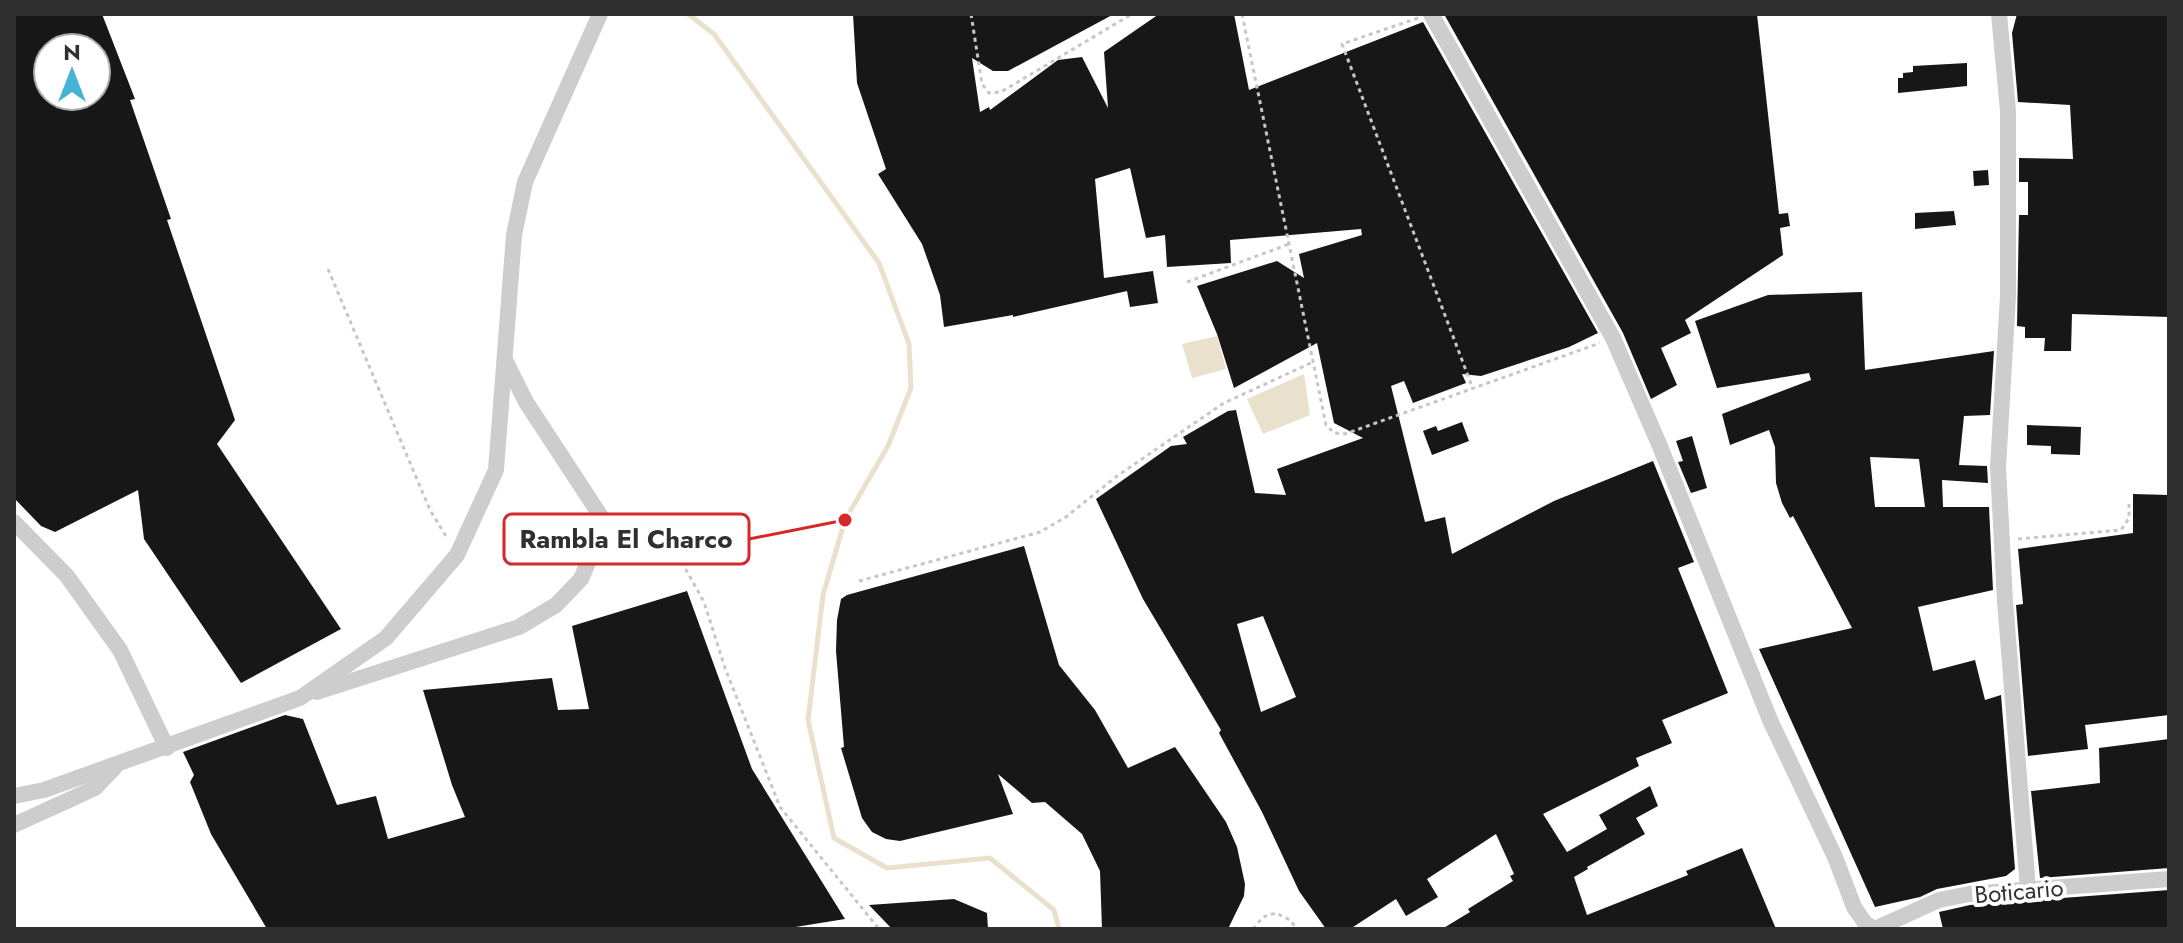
<svg xmlns="http://www.w3.org/2000/svg" width="2183" height="943" font-family="Jost,sans-serif">
<style>
.water{fill:#e9e1ce}
.lines{fill:none;stroke-linecap:round;stroke-linejoin:round}
.stream{stroke:#e9e1ce;stroke-width:5}
.building{fill:#171717;fill-rule:evenodd}
.path{stroke:#c7c7c7;stroke-width:3;stroke-dasharray:4 4;stroke-linecap:butt}
.minor{stroke:#cdcdcd;stroke-width:16}
.labels{text-anchor:middle;dominant-baseline:central;stroke-width:8;stroke-linejoin:round;paint-order:stroke}
.street-label{font-size:24px;fill:#303030;stroke:#fff}
.leader{fill:none;stroke:#d62828;stroke-width:3}
.callout-dot{fill:#d62828;stroke:#fff;stroke-width:3}
.callout{fill:#fff;stroke:#d62828;stroke-width:3}
.callout-label{font-size:26px;text-anchor:middle;font-weight:bold;fill:#303030}
</style>
<rect width="100%" height="100%" fill="#fff"/>
<g class="water">
<path d="M1217,336L1226,369L1192,378L1182,344Z"/>
<path d="M1304,374L1310,415L1263,434L1247,399Z"/>
</g>
<g class="lines">
<path class="stream" d="M688,14L714,34L879,263L909,344L911,388L888,446L845,520L823,595L808,720L834,838L887,868L990,858L1054,910L1059,929"/>
</g>
<g class="building">
<path d="M14,14H102L135,99L130,100L171,219L167,220L235,420L217,444L341,629L241,683L144,539L138,490L55,532L41,526L14,498ZM48,48H96V96H48Z"/>
<path d="M853,14H1114L1008,71H993L972,58L980,112L989,107L990,110L1058,60L1082,57L1108,108L1104,52L1159,14H1234L1249,90L1423,22L1598,333L1569,347L1481,376L1462,374L1466,383L1413,403L1404,381L1391,386L1425,522L1445,517L1452,554L1554,501L1653,461L1694,562L1678,568L1728,693L1662,720L1672,743L1636,758L1639,766L1543,814L1567,852L1607,829L1599,815L1650,786L1658,806L1636,818L1645,834L1587,867L1588,869L1574,877L1587,915L1688,875L1686,871L1742,848L1776,929H1442L1470,912L1468,909L1513,881L1510,876L1514,874L1496,834L1427,879L1438,897L1406,916L1396,899L1350,929H1326L1299,891L1262,812L1219,733L1221,730L1143,599L1096,499L1171,446L1187,444L1183,437L1228,411L1236,410L1255,493L1286,495L1277,469L1363,438L1334,423L1317,343L1234,388L1217,334L1197,286L1277,261L1304,278L1299,254L1362,235L1361,229L1230,240L1231,263L1167,267L1165,235L1146,238L1130,168L1095,179L1104,278L1153,271L1158,303L1130,307L1127,291L1013,317V315L944,327L940,295L922,244L878,174L886,169L857,83ZM1263,616L1296,697L1261,712L1237,624Z"/>
<path d="M1444,14H1757L1779,214L1788,213L1790,226L1780,228L1783,255L1685,320L1691,333L1661,348L1677,385L1651,399L1623,333Z"/>
<path d="M2017,14H2169V317L2072,314L2071,351H2044L2045,338H2025V327L2017,326L2019,215H2028V182H2019V158L2073,159L2070,105L2018,102L2012,33Z"/>
<path d="M1967,63V86L1898,93V78H1903V73L1913,72V66Z"/>
<path d="M1988,170L1989,185L1974,186L1973,171Z"/>
<path d="M1954,211L1956,225L1915,229V213Z"/>
<path d="M1862,292L1865,370L1994,351L1990,415L1964,416L1959,465L1987,466L1988,483L1942,480L1943,507H1989L1993,590L1918,607L1933,671L1975,660L1985,700L2001,695L2015,869L2006,876L1937,889L1920,897L1875,907L1759,649L1852,628L1793,516L1790,518L1782,503L1776,483L1775,447L1769,430L1730,445L1722,414L1811,380L1809,373L1717,388L1695,321L1768,295ZM1870,457L1919,459L1925,507H1875Z"/>
<path d="M1462,422L1469,441L1432,455L1423,431L1436,426L1438,431Z"/>
<path d="M2027,425L2081,427L2080,455L2051,454V446L2027,445Z"/>
<path d="M1692,436L1707,488L1691,493L1678,462L1683,461L1676,441Z"/>
<path d="M2133,494L2169,495V715L2085,725L2088,749L2028,756L2016,605L2023,604L2018,549L2133,533Z"/>
<path d="M1024,546L1059,665L1095,710L1128,768L1175,747L1226,822L1237,847L1245,884L1244,896L1228,929H1102L1100,871L1082,834L1045,802L1032,803L998,774L1013,814L900,841L886,839L872,832L862,818L841,748L844,747L836,651L837,620L841,599L847,595Z"/>
<path d="M687,591L752,769L845,919L783,929H267L211,834L190,782L194,775L183,752L285,715L303,719L337,805L376,796L388,839L465,817L452,785L423,690L552,678L558,710L589,709L572,626Z"/>
<path d="M2169,739V868L2040,878L2031,791L2100,783L2099,748Z"/>
<path d="M2169,890V929H1943L1939,912L1970,905Z"/>
<path d="M954,899L987,913L988,929H892L869,905Z"/>
</g>
<g class="lines">
<g class="path">
<path d="M971,14L982,84L989,93L1001,92L1132,14"/>
<path d="M1242,14L1326,425L1334,433L1345,434L1600,343"/>
<path d="M1418,18L1342,44L1473,389"/>
<path d="M328,269L430,510L447,538"/>
<path d="M1187,282L1289,244"/>
<path d="M616,524H637L680,559L704,602L725,668L780,807L879,929"/>
<path d="M2018,539L2121,530L2129,518V504"/>
<path d="M859,581L1040,532L1066,517L1117,476L1224,403L1313,362"/>
<path d="M1253,929L1263,917L1276,913L1290,920L1297,929"/>
</g>
<g class="minor">
<path d="M1431,14L1613,338L1659,444L1770,720L1835,857L1854,907L1865,923L1874,929"/>
<path d="M1999,14L2008,111V296L1998,467L2005,601L2028,889"/>
<path d="M14,522L67,576L120,650L167,748"/>
<path d="M317,692L519,627L556,605L581,579L593,551L600,515L526,402L505,360"/>
<path d="M14,796L44,790L300,698L386,638L457,555L496,470L514,235L525,182L600,14"/>
<path d="M14,825L95,788L115,767"/>
<path d="M1875,929L1939,900L1969,894L2169,879"/>
</g>
</g>
<g class="labels">
<g class="street-label">
<text transform="translate(2019 891) rotate(-5)">Boticario</text>
</g>
</g>
<path class="leader" d="M845 520L749 539"/>
<circle class="callout-dot" cx="845" cy="520" r="8"/>
<rect class="callout" x="504" y="514" width="245" height="50" rx="8"/>
<g class="callout-label">
<text x="626" y="548">Rambla El Charco</text>
</g>
<rect width="2183" height="943" fill="none" stroke="#303030" stroke-width="32"/>
<g transform="translate(72 72)"><circle r="38" fill="#ffffff" stroke="#acacac" stroke-width="2"/>
<path d="M0-6L14 30L0 20L-14 30Z" fill="#45b3d4"/>
<text y="-12" font-size="22" font-weight="bold" text-anchor="middle" fill="#303030">N</text>
</g>
</svg>
